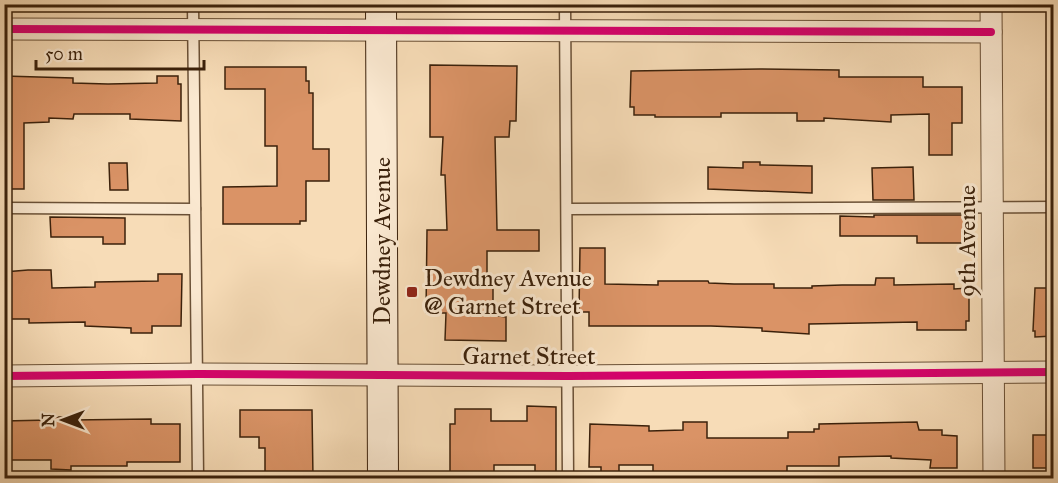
<svg xmlns="http://www.w3.org/2000/svg" width="1058" height="483" font-family="'IM FELL Great Primer',serif">
<style>
.building{fill:#da9366;stroke:#3b210b;stroke-width:1.5}
.lines{fill:none;stroke-linecap:round;stroke-linejoin:round}
.lane-casing{stroke:#6a5036;stroke-width:13}
.street-casing{stroke:#6a5036;stroke-width:23}
.secondary-casing{stroke:#3b210b;stroke-width:32}
.lane{stroke:#fae8d0;stroke-width:10}
.street{stroke:#fae8d0;stroke-width:21}
.secondary{stroke:#fae8d0;stroke-width:30}
.cycleway-casing{stroke:#fae8d0;stroke-width:11}
.cycleway{stroke:#d6006c;stroke-width:8}
.poi-dot{fill:#8f2418;stroke:#fae8d0;stroke-width:2}
.labels{text-anchor:middle;dominant-baseline:central;stroke-width:6;stroke-linejoin:round;paint-order:stroke}
.street-label{font-size:24px;fill:#3b210b;stroke:#fae8d0}
.poi-label{font-size:24px;fill:#3b210b;stroke:#fae8d0;text-anchor:start}
</style>
<rect width="100%" height="100%" fill="#f7dcb7"/>
<filter id="stains"><feTurbulence type="fractalNoise" baseFrequency=".00333" numOctaves="4"/><feColorMatrix values="0 0 0 0 .2 0 0 0 0 .09 0 0 0 0 .02 0 0 0 .5 -.17"/></filter>
<radialGradient id="worn" r=".72"><stop offset=".6" stop-color="#630" stop-opacity="0"/><stop offset="1" stop-color="#630" stop-opacity=".3"/></radialGradient>
<g class="building">
<path d="M430,65L517,66L516,121H510L509,137H495L497,230H539V251H487V285H493V315L506,317V341L445,340L446,313H426L427,230H447L445,175H441L443,137H430Z"/>
<path d="M225,67H306V81H309V93H313V149H329V181H306V221H300V224H223V187L277,186V146H265V89H225Z"/>
<path d="M760,69L839,70V77H923V87H962V123H952V155H929V114L891,115V122L824,118V121H797V113H721V117H655V115H634V107H630L631,71Z"/>
<path d="M4,76L73,78V83L108,84L157,83V76H178V84H181V121L130,119V114H74L73,119L49,118V122L24,123V189H4Z"/>
<path d="M743,162H760V165L812,166V193L708,189V167L743,168Z"/>
<path d="M109,163H127L128,190H110Z"/>
<path d="M913,167L914,200H873L872,168Z"/>
<path d="M874,215H968L967,243H917V236H840V216L874,217Z"/>
<path d="M50,217L125,218V244H103V237H51Z"/>
<path d="M580,248H605V284L658,285V281H708L709,283L734,284H774V288H812V286L842,285H875L876,278H894V285L954,284V289L969,288V321H966V330H917V322L809,324V334L762,331V328L711,326H589V312H579Z"/>
<path d="M28,270H51L52,288L95,287V282L158,281V274H182L181,326H152V333H131V328L85,326V322L29,323V319H4V272Z"/>
<path d="M1035,288H1053V336L1035,337V331H1033Z"/>
<path d="M527,406L556,407V478H535V465H494V478H450V424H455V409H491V421H527Z"/>
<path d="M240,410H312L313,478H265V448H259V437H240Z"/>
<path d="M50,417H72V420L151,419V424H180V462H127V466H71V470L51,469V460H4V421L50,420Z"/>
<path d="M683,422H707V438H788V432H814V429H819V424L917,422L919,430H942V435L957,436V468H930L931,460L891,458V456L839,457V466H787V478H713V472L653,473V465H619V475H601V467H589L590,424L649,426V431L683,430Z"/>
<rect x="1033" y="435" width="20" height="33"/>
</g>
<g class="lines">
<g class="lane-casing">
<g id="lane">
<path d="M193,4L198,478"/>
<path d="M565,4L568,478"/>
<path d="M4,208L195,209"/>
<path d="M567,209L1054,207"/>
</g>
</g>
<g class="street-casing">
<g id="street">
<path d="M991,4L994,478"/>
<path d="M4,29L991,32"/>
<path d="M4,376L198,374L568,376L1054,372"/>
</g>
</g>
<g class="secondary-casing">
<path id="secondary" d="M381,4L383,478"/>
</g>
<use href="#lane" class="lane"/>
<use href="#street" class="street"/>
<use href="#secondary" class="secondary"/>
<g class="cycleway-casing">
<g id="cycleway">
<path d="M4,29L991,32"/>
<path d="M4,376L198,374L568,376L1054,372"/>
</g>
</g>
<use href="#cycleway" class="cycleway"/>
</g>
<rect class="poi-dot" x="406" y="286" width="12" height="12" rx="3"/>
<g class="labels">
<g class="street-label">
<text transform="translate(382 241) rotate(-90)">Dewdney Avenue</text>
<text transform="translate(967 241) rotate(-90)">9th Avenue</text>
<text x="529" y="356">Garnet Street</text>
</g>
<g class="poi-label">
<text x="424" y="278">Dewdney Avenue<tspan x="424" dy="28">@ Garnet Street</tspan></text>
</g>
</g>
<rect width="1058" height="483" fill="none" stroke="#f7dcb7" stroke-width="24"/>
<rect x="6" y="6" width="1046" height="471" fill="none" stroke="#3b210b" stroke-width="3"/>
<rect x="12" y="12" width="1034" height="459" fill="none" stroke="#3b210b" stroke-width="1.5"/>
<g transform="translate(63 420) rotate(270)" stroke="#fae8d0" stroke-width="4.5" paint-order="stroke">
<path d="M0-4.5L10 22L0 15L-10 22Z" fill="#3b210b"/>
<text y="-9" font-size="16" font-weight="bold" text-anchor="middle" fill="#3b210b">N</text>
</g>
<path d="M36 60v9h168v-9" fill="none" stroke="#3b210b" stroke-width="3"/>
<text x="45" y="60" font-size="18" fill="#3b210b" stroke="#fae8d0" stroke-width="4.5" paint-order="stroke">50 m</text>
<rect width="100%" height="100%" filter="url(#stains)"/>
<rect width="100%" height="100%" fill="url(#worn)"/>
</svg>
